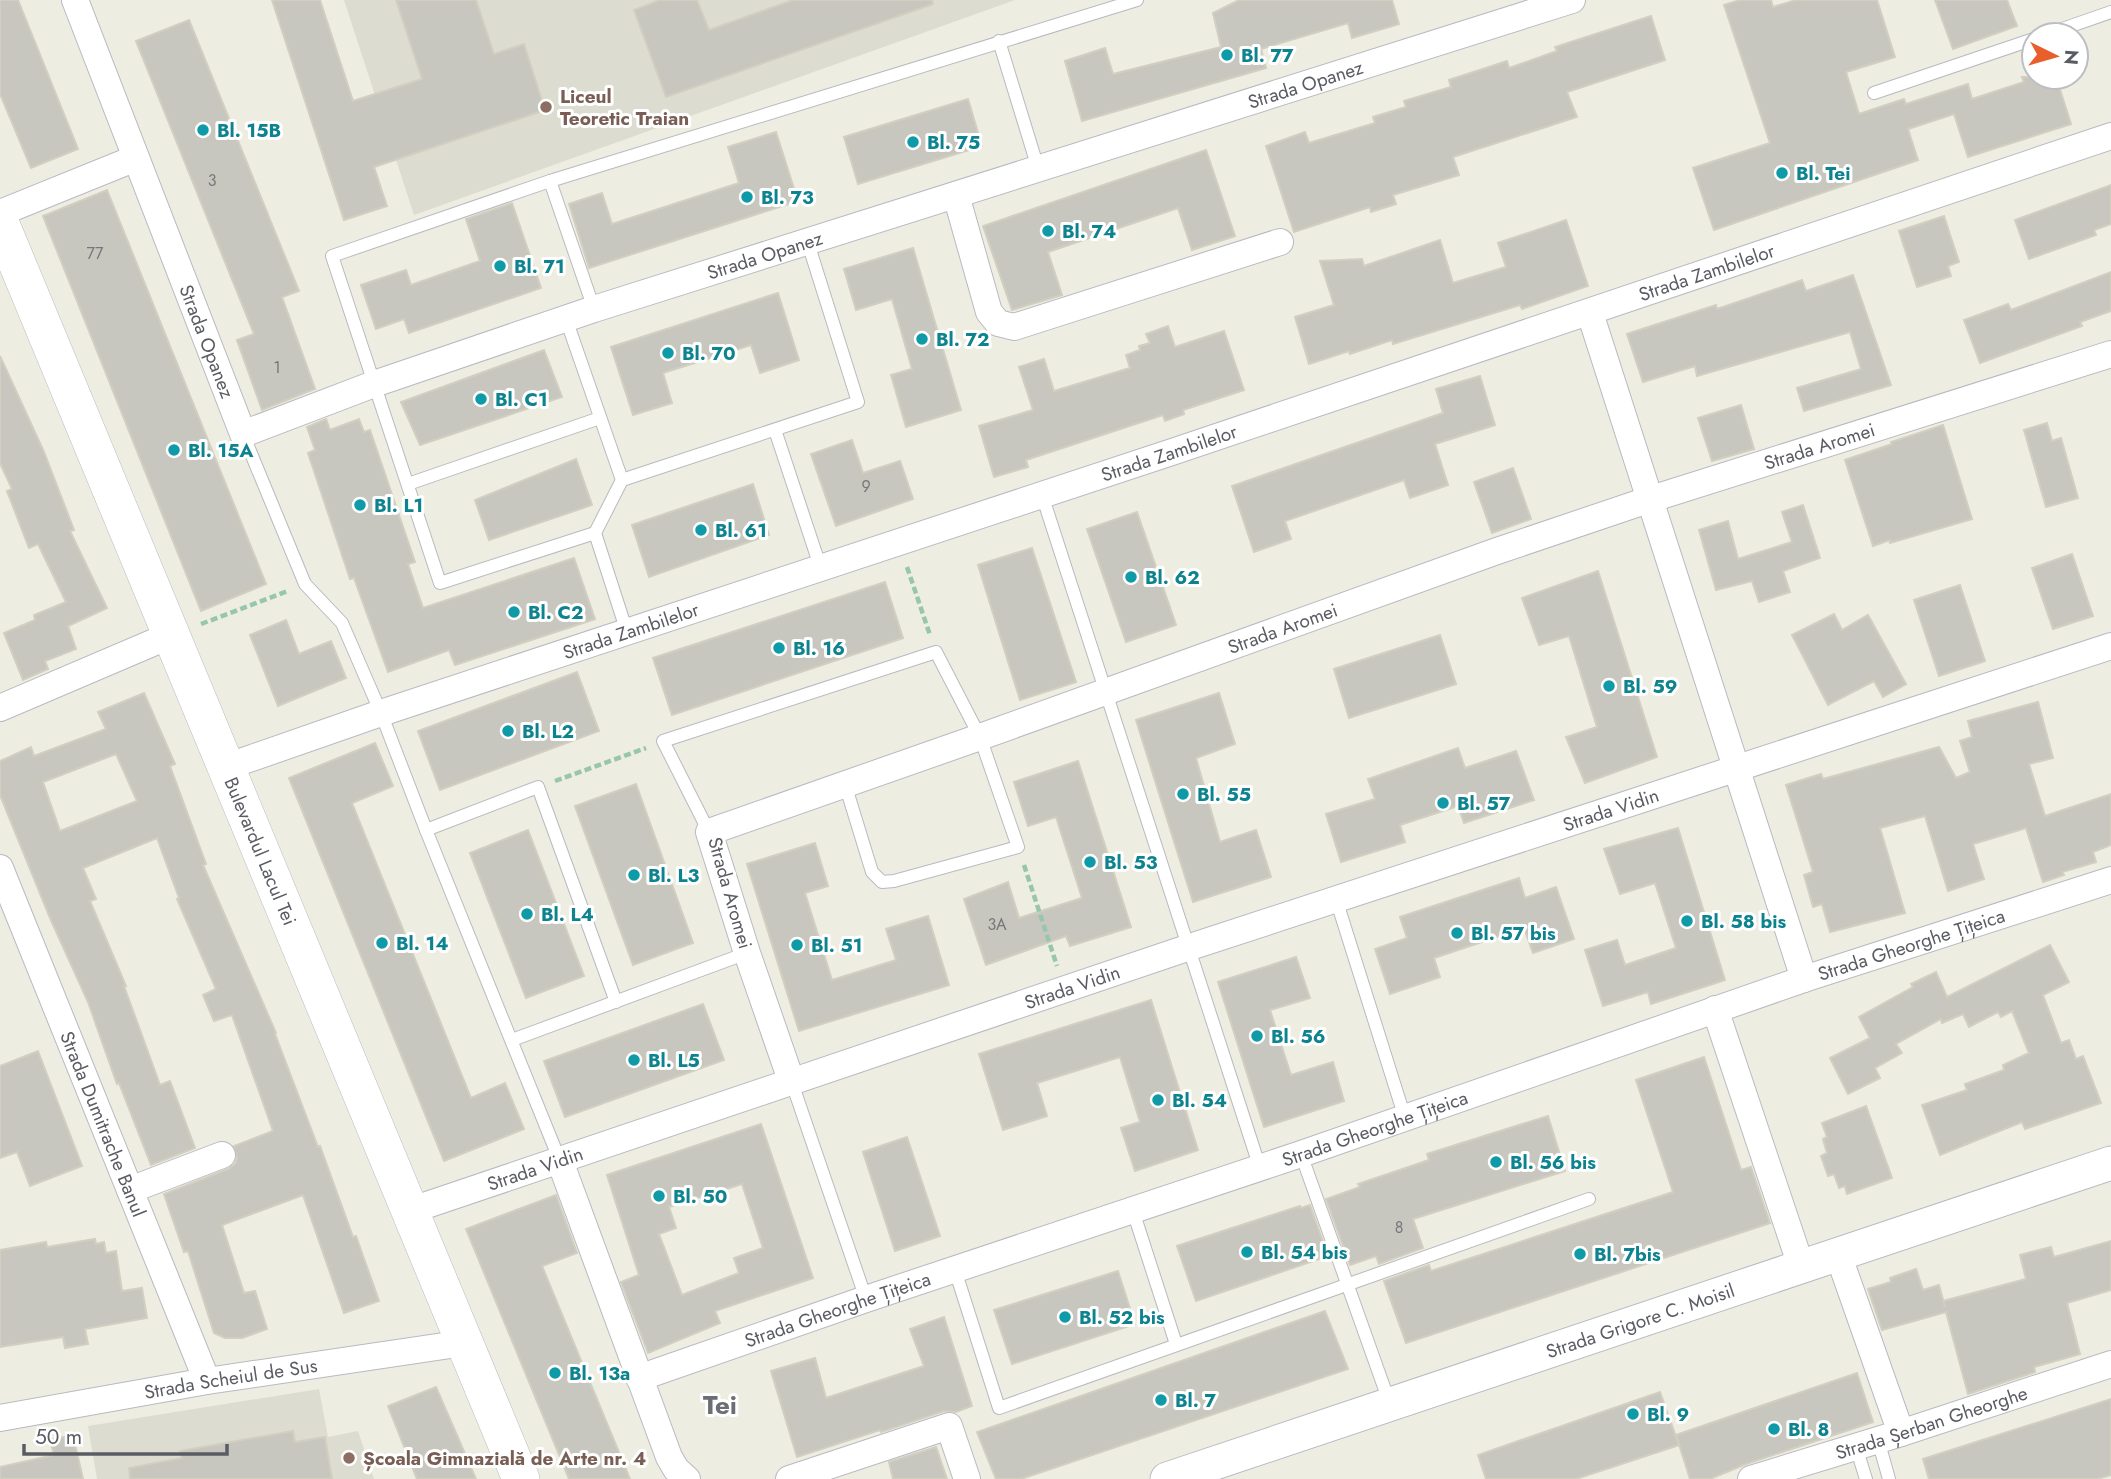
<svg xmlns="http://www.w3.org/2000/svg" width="2111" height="1479" font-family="Jost,sans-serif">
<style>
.education{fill:#dddcd0}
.building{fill:#c8c7bf;stroke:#d2cfc0;stroke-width:2;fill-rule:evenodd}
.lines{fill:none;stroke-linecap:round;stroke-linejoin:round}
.service-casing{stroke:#b9bac1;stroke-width:14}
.minor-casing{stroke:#b9bac1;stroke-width:28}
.tertiary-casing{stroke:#b9bac1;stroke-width:35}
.secondary-casing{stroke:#babcc3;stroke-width:38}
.path{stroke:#97c6ad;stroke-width:4.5;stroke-dasharray:7 3.5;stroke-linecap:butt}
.service{stroke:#fff;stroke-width:12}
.minor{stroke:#fff;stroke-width:26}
.tertiary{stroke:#fff;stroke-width:33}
.secondary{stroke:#fff;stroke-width:37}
.culture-dot{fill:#0f9aa8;stroke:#fff;stroke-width:2.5}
.education-dot{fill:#8d6e63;stroke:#fff;stroke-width:2.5}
.labels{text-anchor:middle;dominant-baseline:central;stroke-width:6;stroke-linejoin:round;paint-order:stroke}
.number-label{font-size:16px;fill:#76777a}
.culture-label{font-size:19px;font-weight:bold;fill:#0d838f;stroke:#fff;text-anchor:start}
.street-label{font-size:19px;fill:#5a5c63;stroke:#fff}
.education-label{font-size:19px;font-weight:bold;fill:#785e54;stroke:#fff;text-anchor:start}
.district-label{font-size:26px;font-weight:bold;fill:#6b6e75;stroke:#fff}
</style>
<rect width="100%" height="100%" fill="#edede2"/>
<g class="education">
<path d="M344,0H1015L414,215Z"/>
<path d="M319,1389L328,1437L358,1431L374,1479H97L88,1426Z"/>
</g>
<g class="building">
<path d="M0,0H18L78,149L31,168L0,94Z"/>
<path d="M272,0H320L353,101L422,79L396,0H476L494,54L524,44L545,110L374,167L387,206L344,220Z"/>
<path d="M660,0H697L709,30L793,0H932L933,4L666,97L634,10Z"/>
<path d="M1239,0H1392L1399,24L1352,38L1348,23L1261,49L1266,68L1082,121L1065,61L1105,48L1113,74L1221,47L1213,13Z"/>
<path d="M1740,0H1771L1773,7L1796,0H1877L1895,57L1846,72L1859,114L1904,99L1906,104L1968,84L1972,99L2024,82L2022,77H2056L2071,124L1968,157L1954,114L1908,129L1918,160L1714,230L1693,168L1770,143L1724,5Z"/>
<path d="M1935,0H2007L2017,26L1953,49Z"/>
<path d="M1651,16L1665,60L1567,92L1577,117L1453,157L1459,175L1393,195L1396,204L1371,212L1370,207L1294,232L1266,146L1305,132L1309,143L1375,123L1373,117L1406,107L1404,101L1451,87L1449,80L1507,61L1509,68L1557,51L1555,47Z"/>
<path d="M189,20L299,291L282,297L315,389L262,410L237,340L254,334L136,41Z"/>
<path d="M968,99L982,146L858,184L844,137Z"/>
<path d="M776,132L798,201L589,268L569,204L602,193L612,224L739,183L728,147Z"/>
<path d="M1206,150L1235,236L1192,250L1178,208L1048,252L1062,295L1012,310L983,226Z"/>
<path d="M2111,185V224L2094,230L2096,235L2029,259L2015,220Z"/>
<path d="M107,190L266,584L201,611L43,216Z"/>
<path d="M512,203L541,288L409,333L404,319L376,329L361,285L406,270L411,285L480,261L466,219Z"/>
<path d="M1944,216L1959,262L1948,266L1951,276L1917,287L1899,231Z"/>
<path d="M1566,220L1588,286L1522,309L1520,305L1393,344L1392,340L1350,354L1349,351L1309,364L1295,317L1334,305L1320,261L1362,259L1364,266L1440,240L1453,283L1506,267L1498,243Z"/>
<path d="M913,248L961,410L906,427L891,375L912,369L892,299L856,310L844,269Z"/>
<path d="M2111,272V311L2080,322L2082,326L1980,363L1964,320L2008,304L2011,310Z"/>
<path d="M1853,275L1891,385L1804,411L1797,388L1861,369L1850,332L1697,376L1695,366L1643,382L1627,334L1716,305L1717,309L1802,280L1806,291Z"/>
<path d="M778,293L799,360L760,373L751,345L663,373L672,403L633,415L611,347Z"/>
<path d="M1168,326L1175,347L1224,331L1244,390L1183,410L1184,414L1165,421L1163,415L1026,460L1028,467L994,477L979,426L1033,410L1019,367L1044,359L1054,391L1130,368L1126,355L1140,350L1139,346L1150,343L1146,334Z"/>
<path d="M544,350L562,397L420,445L401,402Z"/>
<path d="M0,356L44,452L74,530L70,531L107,608L68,626L76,649L45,661L48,669L23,680L4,633L35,620L34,615L66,602L38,544L29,548L7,491L12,489L0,463Z"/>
<path d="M1480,376L1495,425L1435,444L1448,485L1410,498L1404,480L1285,521L1291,539L1254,552L1232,486L1443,413L1436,389Z"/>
<path d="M1741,405L1754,449L1712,461L1698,418Z"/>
<path d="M326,419L330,430L359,419L364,432L370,430L415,562L408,564L423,608L574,558L595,619L455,665L449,650L388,672L354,578L350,579L308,453L315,450L307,427Z"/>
<path d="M2047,423L2052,441L2061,438L2078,498L2046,507L2024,430Z"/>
<path d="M1943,425L1972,519L1890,543V540L1873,546L1845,460L1892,444L1891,442Z"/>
<path d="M852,440L863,473L900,461L913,499L836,526L811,454Z"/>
<path d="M576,459L592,505L489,540L475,500Z"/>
<path d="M1513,468L1531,519L1492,533L1474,482Z"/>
<path d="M753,484L769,535L649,577L632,525Z"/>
<path d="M1803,505L1820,558L1783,571L1790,592L1759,602L1752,581L1716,590L1699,530L1728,521L1738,559L1792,542L1782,512Z"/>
<path d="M1137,512L1176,625L1126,642L1087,529Z"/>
<path d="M1032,548L1076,682L1020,700L978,565Z"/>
<path d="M2072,554L2093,616L2053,629L2032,568Z"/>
<path d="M1598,571L1657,757L1585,783L1566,737L1597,727L1569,636L1539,645L1522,598Z"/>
<path d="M885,582L903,638L672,715L653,658Z"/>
<path d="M1960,585L1985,661L1939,676L1914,600Z"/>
<path d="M1834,614L1842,630L1868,615L1906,684L1883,697L1874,681L1828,705L1792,635Z"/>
<path d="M286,620L299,654L331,641L346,678L278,706L250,635Z"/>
<path d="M1440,635L1456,684L1349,718L1334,669Z"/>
<path d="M577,672L599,731L440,790L418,731Z"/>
<path d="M144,693L175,764L170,766L206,864L203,865L276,1033L275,1034L318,1147L320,1146L353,1237L356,1236L379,1301L344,1313L303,1195L222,1225L244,1293L255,1291L267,1329L242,1338H225L214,1333L188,1251L184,1252L164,1194L228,1169L235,1164L237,1158L234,1146L273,1131L232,1015L214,1021L203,995L216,989L177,899L179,898L157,838L83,868L96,899L90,901L126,986H124L160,1085L170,1081L195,1148L151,1165L119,1083L117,1084L88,1002L50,918L0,795V761L31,747L34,756L106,729L98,712ZM116,754L137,801L60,831L43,782Z"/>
<path d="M1219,693L1235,744L1196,758L1220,842L1256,830L1271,877L1193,902L1136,720Z"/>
<path d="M2038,702L2053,758L2029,764L2045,816L2111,794V845L2093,852L2096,862L2062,872L2064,875L2043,882L2026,828L1973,844L1984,879L1948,891L1925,816L1880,828L1905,913L1830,932L1822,904L1813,907L1804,875L1813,872L1786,785L1821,774L1823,779L1939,747L1956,778L1970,772L1960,741L1972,737L1968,721Z"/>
<path d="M375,743L393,786L352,803L471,1098L505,1083L524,1129L444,1161L289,778Z"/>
<path d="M1458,748L1465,768L1516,751L1534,800L1464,823L1458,806L1400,825L1405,842L1341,862L1326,814L1375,799L1368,779Z"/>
<path d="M1078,761L1131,927L1070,946L1066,936L986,965L964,899L1008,882L1019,918L1082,898L1056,817L1028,826L1014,782Z"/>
<path d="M636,784L693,943L633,965L575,806Z"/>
<path d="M1678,828L1725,980L1651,1004L1648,992L1603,1006L1585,950L1617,940L1625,965L1676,948L1655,883L1620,894L1604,849Z"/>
<path d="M528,830L584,976L526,998L470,853Z"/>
<path d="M815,843L828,886L805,893L832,980L896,960L886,929L928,916L949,985L799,1031L747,864Z"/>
<path d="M1519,878L1525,898L1556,887L1574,939L1533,953L1524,928L1434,958L1440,977L1390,994L1375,949L1407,938L1400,917Z"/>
<path d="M2050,945L2069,982L2043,995L2061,1043L2069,1040L2076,1059L2083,1056L2101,1103L2025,1129L2022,1122L1940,1155L1922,1105L1967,1090L1965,1084L2004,1070L2003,1065L2029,1053L2012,1011L2001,1017L1998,1012L1969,1027L1963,1014L1942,1023L1941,1019L1896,1044L1902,1053L1875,1068L1880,1078L1848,1094L1830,1058L1870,1038L1859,1017L1913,987L1911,984L1936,972L1947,997Z"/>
<path d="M1296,957L1310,998L1270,1010L1291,1075L1333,1062L1344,1101L1264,1127L1218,982Z"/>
<path d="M1151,1000L1198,1150L1135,1171L1121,1128L1140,1122L1120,1057L1037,1083L1047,1116L1003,1130L979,1054Z"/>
<path d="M703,1004L724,1060L565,1117L544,1061Z"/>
<path d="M38,1051L82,1166L30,1186L17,1152L0,1158V1066Z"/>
<path d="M1704,1057L1741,1170L1751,1167L1770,1223L1406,1343L1384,1281L1429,1265L1431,1271L1673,1192L1636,1080Z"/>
<path d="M1866,1106L1892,1178L1847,1194L1845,1186L1839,1188L1834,1174L1828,1176L1821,1156L1827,1153L1823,1139L1827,1137L1822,1123Z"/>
<path d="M1548,1116L1565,1171L1413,1219L1423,1248L1379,1264L1376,1256L1350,1265L1326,1199L1360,1187L1358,1184L1429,1160L1427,1154Z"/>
<path d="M761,1124L813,1278L715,1311L720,1323L648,1353L621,1282L639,1275L607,1175ZM742,1184L763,1248L734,1258L739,1273L682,1295L659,1234L676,1228L669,1207Z"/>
<path d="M907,1137L940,1236L895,1251L863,1152Z"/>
<path d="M556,1195L577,1253L542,1266L630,1479H569L466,1229Z"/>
<path d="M1310,1205L1328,1256L1196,1301L1177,1246L1300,1206L1301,1208Z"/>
<path d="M95,1239L96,1244L104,1242L106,1253L116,1251L122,1291L142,1288L147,1318L85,1329L88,1344L65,1348L63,1337L0,1347V1250L46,1242L47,1247Z"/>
<path d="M2111,1241V1290L2067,1303L2080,1354L2034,1367L2035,1372L1968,1394L1946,1312L1882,1330L1868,1289L1891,1282L1890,1278L1916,1269L1923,1290L1939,1285L1945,1307L1943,1301L2026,1279L2020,1255L2051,1247L2054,1257Z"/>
<path d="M1118,1271L1135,1324L1012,1364L994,1310Z"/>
<path d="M1325,1311L1348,1369L1021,1479H996L977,1432Z"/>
<path d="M944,1317L972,1406L956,1412L944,1411L881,1432L880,1430L797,1457L771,1371L815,1358L826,1398L924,1366L910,1329Z"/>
<path d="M1857,1373L1873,1422L1746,1464L1710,1479H1690L1676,1435Z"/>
<path d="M436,1387L476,1479H417L388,1406Z"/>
<path d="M1660,1392L1679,1445L1576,1479H1486L1478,1455Z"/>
<path d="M2111,1399V1475L2097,1479H1929L1923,1459Z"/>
<path d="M293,1431L295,1442L325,1437L332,1479H130L129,1468L182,1458L180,1451Z"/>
<path d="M73,1435L83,1479H0V1467L54,1455L50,1440Z"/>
<path d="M936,1447L947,1479H893L889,1462Z"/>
</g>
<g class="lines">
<g class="service-casing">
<g id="service">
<path d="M2045,35L2111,12"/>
<path d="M999,41L1038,168"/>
<path d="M1874,93L2034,39"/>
<path d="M550,181L594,309"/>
<path d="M566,319L622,480"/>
<path d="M775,430L821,569"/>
<path d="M243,434L305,584L342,623L381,713L426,830L560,1161"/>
<path d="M408,484L600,418"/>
<path d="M1042,495L1260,1168"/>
<path d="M595,533L440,583L332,256L550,181L1137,0"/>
<path d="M627,632L595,533L622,480L858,402L807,240"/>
<path d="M426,830L538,787L616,1002"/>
<path d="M709,832L663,741L936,652L980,737L1018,847L894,881L882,882L872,872L845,784"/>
<path d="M1336,899L1405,1118"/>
<path d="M512,1040L747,953"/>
<path d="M792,1083L866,1299"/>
<path d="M1301,1154L1390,1404"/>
<path d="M1133,1211L1176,1344"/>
<path d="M955,1270L999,1408L1589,1199"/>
<path d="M1878,1440L1889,1479"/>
<path d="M1856,1447L1866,1479"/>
</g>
</g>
<g class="minor-casing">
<g id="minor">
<path id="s1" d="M75,0L243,434L374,384L594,309L1572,0"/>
<path d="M956,195L989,312L998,323L1014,327L1280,242"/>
<path d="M0,213L136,158"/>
<path d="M1590,313L1804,979"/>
<path d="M0,708L171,635"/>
<path id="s2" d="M226,767L381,713L1172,452L2111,136"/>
<path id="s3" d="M0,868L207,1381"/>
<path d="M1715,1009L1801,1266"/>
<path id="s4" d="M792,1083L747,953L709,832L980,737L1497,551L1648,500L2111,354"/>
<path d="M560,1161L669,1457L676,1469L687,1479"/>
<path d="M130,1190L222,1155"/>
<path id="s5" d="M409,1211L1190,947L2111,646"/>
<path d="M1838,1254L1901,1433"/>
<path id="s6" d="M639,1378L866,1299L1301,1154L1804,979L2111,880"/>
<path id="s7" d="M0,1418L207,1381L464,1343"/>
<path d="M789,1479L949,1426L967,1479"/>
<path id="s8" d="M1751,1479L1901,1433L2111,1364"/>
</g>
</g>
<g class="tertiary-casing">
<g id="tertiary">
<path id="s9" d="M1167,1479L2111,1163"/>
</g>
</g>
<g class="secondary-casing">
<g id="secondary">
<path id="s10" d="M0,222L521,1479"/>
</g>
</g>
<g class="path">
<path d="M907,567L930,635"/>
<path d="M201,624L288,591"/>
<path d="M555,781L646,748"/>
<path d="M1024,865L1057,966"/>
</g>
<use href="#service" class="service"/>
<use href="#minor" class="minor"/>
<use href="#tertiary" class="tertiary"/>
<use href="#secondary" class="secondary"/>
</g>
<g class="culture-dot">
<circle cx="1227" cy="55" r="7"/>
<circle cx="203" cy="130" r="7"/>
<circle cx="913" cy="142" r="7"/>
<circle cx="1782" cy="173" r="7"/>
<circle cx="747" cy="197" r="7"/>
<circle cx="1048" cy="231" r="7"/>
<circle cx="500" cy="266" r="7"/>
<circle cx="922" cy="339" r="7"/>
<circle cx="668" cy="353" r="7"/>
<circle cx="481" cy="399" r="7"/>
<circle cx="174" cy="450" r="7"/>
<circle cx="360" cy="505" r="7"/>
<circle cx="701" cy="530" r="7"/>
<circle cx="1131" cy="577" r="7"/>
<circle cx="514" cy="612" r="7"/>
<circle cx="779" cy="648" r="7"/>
<circle cx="1609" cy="686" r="7"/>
<circle cx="508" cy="731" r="7"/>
<circle cx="1183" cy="794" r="7"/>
<circle cx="1443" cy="803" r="7"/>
<circle cx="1090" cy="862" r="7"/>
<circle cx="634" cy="875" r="7"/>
<circle cx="527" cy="914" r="7"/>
<circle cx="1687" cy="921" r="7"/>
<circle cx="1457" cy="933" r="7"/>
<circle cx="382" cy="943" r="7"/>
<circle cx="797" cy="945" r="7"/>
<circle cx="1257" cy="1036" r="7"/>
<circle cx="634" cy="1060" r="7"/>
<circle cx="1158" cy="1100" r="7"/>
<circle cx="1496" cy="1162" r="7"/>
<circle cx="659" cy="1196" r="7"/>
<circle cx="1247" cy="1252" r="7"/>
<circle cx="1580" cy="1254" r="7"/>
<circle cx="1065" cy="1317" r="7"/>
<circle cx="555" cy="1373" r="7"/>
<circle cx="1161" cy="1400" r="7"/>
<circle cx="1633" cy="1414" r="7"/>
<circle cx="1774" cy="1429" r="7"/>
</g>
<g class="education-dot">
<circle cx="546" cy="107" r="7"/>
<circle cx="349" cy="1458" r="7"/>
</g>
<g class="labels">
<g class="number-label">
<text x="212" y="180">3</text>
<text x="95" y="253">77</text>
<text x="277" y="367">1</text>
<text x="866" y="486">9</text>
<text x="997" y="924">3A</text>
<text x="1399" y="1227">8</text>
</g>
<g class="culture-label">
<text x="1241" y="55">Bl. 77</text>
<text x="217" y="130">Bl. 15B</text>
<text x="927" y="142">Bl. 75</text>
<text x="1796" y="173">Bl. Tei</text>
<text x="761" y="197">Bl. 73</text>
<text x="1062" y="231">Bl. 74</text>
<text x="514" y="266">Bl. 71</text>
<text x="936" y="339">Bl. 72</text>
<text x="682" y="353">Bl. 70</text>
<text x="495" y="399">Bl. C1</text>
<text x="188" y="450">Bl. 15A</text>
<text x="374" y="505">Bl. L1</text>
<text x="715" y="530">Bl. 61</text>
<text x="1145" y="577">Bl. 62</text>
<text x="528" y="612">Bl. C2</text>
<text x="793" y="648">Bl. 16</text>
<text x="1623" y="686">Bl. 59</text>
<text x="522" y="731">Bl. L2</text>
<text x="1197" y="794">Bl. 55</text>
<text x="1457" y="803">Bl. 57</text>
<text x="1104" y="862">Bl. 53</text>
<text x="648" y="875">Bl. L3</text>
<text x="541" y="914">Bl. L4</text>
<text x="1701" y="921">Bl. 58 bis</text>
<text x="1471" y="933">Bl. 57 bis</text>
<text x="396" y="943">Bl. 14</text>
<text x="811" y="945">Bl. 51</text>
<text x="1271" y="1036">Bl. 56</text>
<text x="648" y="1060">Bl. L5</text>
<text x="1172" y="1100">Bl. 54</text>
<text x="1510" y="1162">Bl. 56 bis</text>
<text x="673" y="1196">Bl. 50</text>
<text x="1261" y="1252">Bl. 54 bis</text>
<text x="1594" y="1254">Bl. 7bis</text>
<text x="1079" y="1317">Bl. 52 bis</text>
<text x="569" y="1373">Bl. 13a</text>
<text x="1175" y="1400">Bl. 7</text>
<text x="1647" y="1414">Bl. 9</text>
<text x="1788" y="1429">Bl. 8</text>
</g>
<g class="street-label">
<text stroke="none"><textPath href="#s1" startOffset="1584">Strada Opanez</textPath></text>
<text stroke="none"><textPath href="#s1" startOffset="1017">Strada Opanez</textPath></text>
<text stroke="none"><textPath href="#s2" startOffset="1561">Strada Zambilelor</textPath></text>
<text stroke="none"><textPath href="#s1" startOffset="366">Strada Opanez</textPath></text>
<text stroke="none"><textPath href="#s4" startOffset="1440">Strada Aromei</textPath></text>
<text stroke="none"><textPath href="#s2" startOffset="994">Strada Zambilelor</textPath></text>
<text stroke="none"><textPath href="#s4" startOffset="873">Strada Aromei</textPath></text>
<text stroke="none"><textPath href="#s2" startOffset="427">Strada Zambilelor</textPath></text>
<text stroke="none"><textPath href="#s5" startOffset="1267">Strada Vidin</textPath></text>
<text stroke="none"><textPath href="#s10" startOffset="681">Bulevardul Lacul Tei</textPath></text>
<text transform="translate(730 893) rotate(74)">Strada Aromei</text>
<text stroke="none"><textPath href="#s6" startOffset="1344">Strada Gheorghe Țițeica</textPath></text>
<text stroke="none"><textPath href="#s5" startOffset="700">Strada Vidin</textPath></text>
<text stroke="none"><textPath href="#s3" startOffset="276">Strada Dumitrache Banul</textPath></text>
<text stroke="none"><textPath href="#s6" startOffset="777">Strada Gheorghe Țițeica</textPath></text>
<text stroke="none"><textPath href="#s5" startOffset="133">Strada Vidin</textPath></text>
<text stroke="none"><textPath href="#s6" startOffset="210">Strada Gheorghe Țițeica</textPath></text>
<text stroke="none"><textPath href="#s9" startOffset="499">Strada Grigore C. Moisil</textPath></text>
<text stroke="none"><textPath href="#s7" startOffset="234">Strada Scheiul de Sus</textPath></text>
<text stroke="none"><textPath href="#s8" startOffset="189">Strada Șerban Gheorghe</textPath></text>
</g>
<g class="education-label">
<text x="560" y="96">Liceul<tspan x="560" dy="22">Teoretic Traian</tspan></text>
<text x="363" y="1458">Școala Gimnazială de Arte nr. 4</text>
</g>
<g class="district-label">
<text x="720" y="1405">Tei</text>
</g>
</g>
<g transform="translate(2055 56) rotate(95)"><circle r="33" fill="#ffffff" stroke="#bdbec1" stroke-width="2"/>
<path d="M0-5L12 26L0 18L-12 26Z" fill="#e95f2c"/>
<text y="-10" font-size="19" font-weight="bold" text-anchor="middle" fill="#5a5c63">N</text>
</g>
<path d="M24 1444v10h203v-10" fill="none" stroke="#5a5c63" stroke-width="3.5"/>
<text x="35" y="1444" font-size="21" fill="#5a5c63" stroke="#ffffff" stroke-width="5" paint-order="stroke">50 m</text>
</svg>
